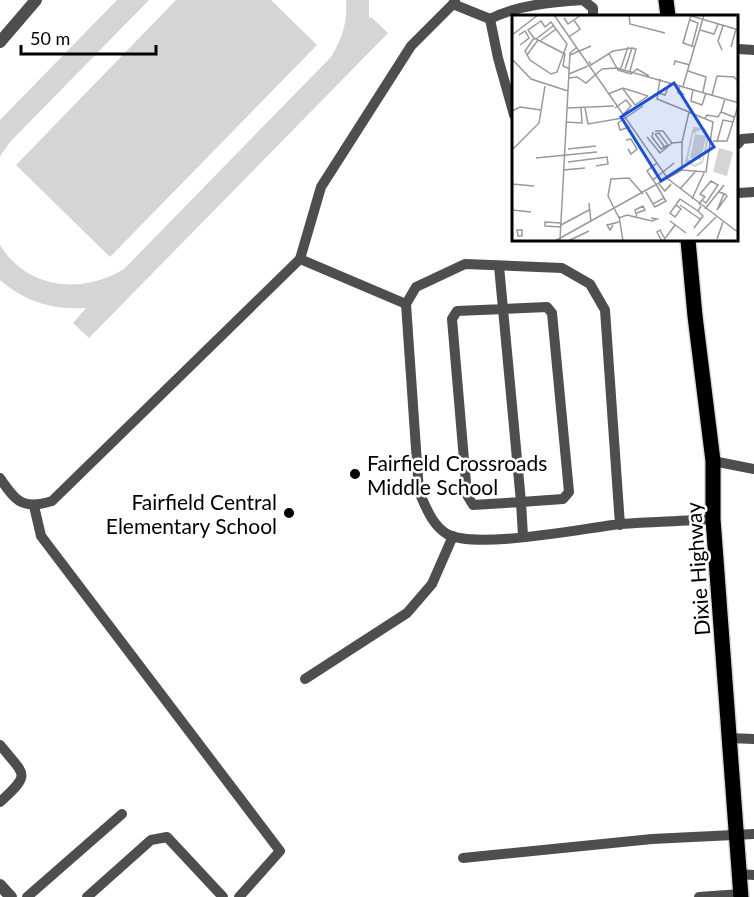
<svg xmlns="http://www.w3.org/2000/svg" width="754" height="897" font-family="Lato,sans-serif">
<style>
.green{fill:#d5d5d5}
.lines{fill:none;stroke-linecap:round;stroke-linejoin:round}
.primary-casing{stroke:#dbdbdb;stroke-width:18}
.lane{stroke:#4e4e4e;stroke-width:10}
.street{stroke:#4e4e4e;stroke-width:12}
.primary{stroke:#000;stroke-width:15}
.poi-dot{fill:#000;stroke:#fff;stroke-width:2}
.labels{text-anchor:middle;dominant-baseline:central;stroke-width:5;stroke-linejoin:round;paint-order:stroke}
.poi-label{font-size:21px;fill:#000;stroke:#fff;text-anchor:start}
.street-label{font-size:21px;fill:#000;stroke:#fff}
.inset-road{fill:none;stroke:#999;stroke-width:1.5}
.view{fill:#1d4ed8;fill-opacity:0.15;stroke:#1d4ed8;stroke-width:3}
.inset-edge{fill:none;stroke:#000;stroke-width:3}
</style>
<rect width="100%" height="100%" fill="#fff"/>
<g class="green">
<path d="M117,0H149L11,141L0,156V120Z"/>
<path d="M176,0H271L317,45L110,257L16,165Z"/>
<path d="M346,0H369V19L371,17L388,33L89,338L73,323L86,308C54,310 25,302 0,280V245C27,289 82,295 124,269L331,57C342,39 348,21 346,0Z"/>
</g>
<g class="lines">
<g class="primary-casing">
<g id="primary">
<path d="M666,0L668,16"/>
<path d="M688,240L695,316L713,461V519L741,897"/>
</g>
</g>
<g class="lane">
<path d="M453,4L490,19"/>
<path d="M738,49L754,50"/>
<path d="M514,115L498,58L490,19C517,5 553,2 583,0L593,8V16"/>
<path d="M738,144L742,139L754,138"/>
<path d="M738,193L754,192"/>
<path d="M499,266L521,502L473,505L467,495L452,319L457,311L547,307L552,313L569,492L563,499L521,502L523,536"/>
<path d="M406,304L300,259L321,187L411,46L453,4L455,0"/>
<path d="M713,461L754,469"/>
<path d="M0,478C16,502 23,510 52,501L300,259"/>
<path d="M34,506L41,536L280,851L239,897"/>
<path d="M620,525L605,310L590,284L562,268L465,264L416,287L406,304L419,492C426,507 432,525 447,534C476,550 584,528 621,524C652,522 683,521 713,519"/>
<path d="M305,679L407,613L432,584L453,536"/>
<path d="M729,738L754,739"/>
<path d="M0,745C25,776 32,773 0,802"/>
<path d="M463,858L652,839L754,834"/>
<path d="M739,874L754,875"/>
<path d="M27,897L122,814"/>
<path d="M87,897L151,840L167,837L223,897"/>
<path d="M699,897L741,894"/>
</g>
<g class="street">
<path d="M0,42L36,0"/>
<path d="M0,885L11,897"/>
</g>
<use href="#primary" class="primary"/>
</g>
<g class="poi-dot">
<circle cx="355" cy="474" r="6"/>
<circle cx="289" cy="513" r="6"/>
</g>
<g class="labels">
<g class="poi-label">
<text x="367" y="462">Fairfield Crossroads<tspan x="367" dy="24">Middle School</tspan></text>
<text x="277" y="501" text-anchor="end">Fairfield Central<tspan x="277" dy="24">Elementary School</tspan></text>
</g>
<g class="street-label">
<text transform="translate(697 569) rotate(-94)">Dixie Highway</text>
</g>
</g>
<g transform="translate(512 15)">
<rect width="226" height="226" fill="#fff"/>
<path d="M181,112L193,113L197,121L191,148L183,152L173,147ZM190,114L195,122L190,146L182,150L176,144L181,119ZM183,119L194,121L189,145L178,143ZM207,133L221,137L215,161L201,157Z" fill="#d5d5d5" fill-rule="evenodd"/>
<path class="inset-road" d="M42,0L156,164L227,218M117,0L118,9L153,18M176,0L227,15M179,0L171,28L183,32M52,3L56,9L69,0M178,5L186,8L180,31M29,6L33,12L39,7L55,29L45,57L39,59L18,45L13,36L22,23L16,15ZM188,15L202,19L206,9M0,20L26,0M7,20L13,16L17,23L8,30M57,22L68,14L62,5M22,23L53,39L51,51L58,54M24,24L41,11M28,26L44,14M219,32L224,14M210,35L206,26L211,11M97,39L106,55L119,59L125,54L137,61M15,40L26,25M58,40L79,31M0,44L19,64L56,76M77,46L79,50L101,36L120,33M162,50L163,46L178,50M109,53L116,32M113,54L120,33L124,34L118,56M176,56L194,62L191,77M57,59L76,51M57,63L65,62L74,68L90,54L105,53L227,88M148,64L145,84L177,97M171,71L192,0M111,74L123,90L136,81M181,74L179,86L190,90L194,78M167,75L171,79L166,78V77L168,70M146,78L153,80L158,67M96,79L111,73L136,81M200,80L205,61L222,62L227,67M213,84L209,97L222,102M55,93L102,91M73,93L76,109L111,103M103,93L114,85L119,91L110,101M0,96L8,92L29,95M193,103L195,100L206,102L209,97M54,107L70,108L69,93M118,112L108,115L106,108L131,91M143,116H151L160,128M141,117L140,122L149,134L156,130L147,118L143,119M143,119L154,134M135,122L148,138L160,128L170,127V155M114,125L119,124L125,134L119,139L116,134M201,126H215L227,88M205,127L211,105L221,107M56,134L84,131M0,135L27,108L33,71M24,143L85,137M56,147L95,142L96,149L84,151M51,155L73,153M141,165L135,156L145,148M0,169L22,171M147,169L153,176L159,169L157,172M145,171L141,165L162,148M168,174L183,157M134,177L141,189L152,183L145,171M207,177L213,179L215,181L205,195L212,179M180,184L192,158M77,188L79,207M141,189L143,192L154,186L152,183M164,190L169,194L163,202L158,198L168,184L186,196L189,191M168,190L188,204M187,190L190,185L194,188L206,170L199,166L188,179L193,182L190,185M193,194L212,170M0,195L19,197M107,201L111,226M125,202L123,195L131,191L133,195L125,198M107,203L96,181L99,164L117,163L131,179M107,203L115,200L140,206L145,204L139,203M158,206L174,218M49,210L77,195M101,210L98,215L95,210L107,207M49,212L33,211V207L49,208M182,213L191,201L186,196M5,215H10V221H6ZM185,221L204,202M205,224L211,207M48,225L58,38L64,33M43,226L170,155L194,157L201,107L177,97L170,127M56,226L77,216M150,226L145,217L148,215L153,224M151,226L163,210"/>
<path class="view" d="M162,68L202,132L149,166L109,102Z"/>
<rect width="226" height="226" class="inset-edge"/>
</g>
<path d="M21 45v9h135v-9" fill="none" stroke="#000000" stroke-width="3"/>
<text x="30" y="45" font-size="18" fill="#000000" stroke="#ffffff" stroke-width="4.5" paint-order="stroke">50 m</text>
</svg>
